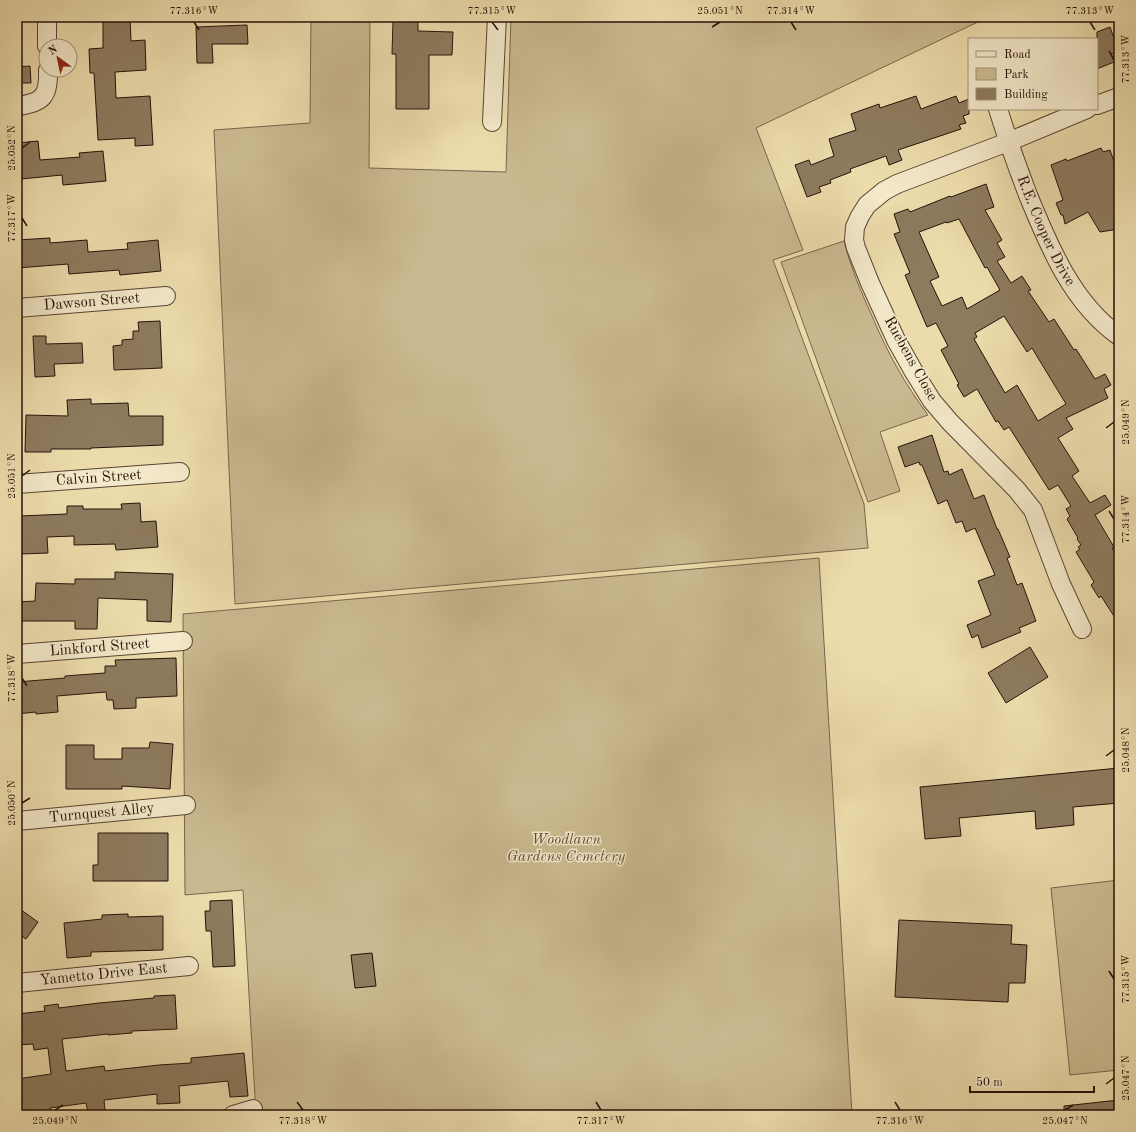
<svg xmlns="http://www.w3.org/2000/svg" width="1136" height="1132" font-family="'Old Standard TT',serif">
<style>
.green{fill:#cab990;stroke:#78654d}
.building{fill:#8d7b5e;stroke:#26110a;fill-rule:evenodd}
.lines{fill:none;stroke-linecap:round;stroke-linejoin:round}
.street-casing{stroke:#584432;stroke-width:20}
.street{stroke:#f3e8c9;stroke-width:18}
.ticks{fill:none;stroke:#26110a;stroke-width:1.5}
.labels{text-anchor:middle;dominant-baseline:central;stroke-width:3;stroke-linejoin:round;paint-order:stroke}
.street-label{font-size:15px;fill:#26110a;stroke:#f3e8c9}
.park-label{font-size:15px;font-style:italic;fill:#5f4c39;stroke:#f3e8c9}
.neatline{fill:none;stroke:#26110a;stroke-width:1.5}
.ticks-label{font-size:10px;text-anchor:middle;fill:#26110a}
</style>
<rect width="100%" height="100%" fill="#ecdcac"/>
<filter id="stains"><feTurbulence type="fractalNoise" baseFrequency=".005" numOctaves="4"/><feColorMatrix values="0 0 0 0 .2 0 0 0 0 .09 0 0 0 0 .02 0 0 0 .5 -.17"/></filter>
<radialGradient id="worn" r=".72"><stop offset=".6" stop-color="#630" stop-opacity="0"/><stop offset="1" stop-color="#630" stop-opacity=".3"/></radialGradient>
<g class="green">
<path d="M311,17H370L369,168L506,172L511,17H984V19L756,128L803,250L773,260L864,504L868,548L235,604L214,130L310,123Z"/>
<path d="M844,241C851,268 861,292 872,316C887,352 905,384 928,415L880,432L900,491L868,502L781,262Z"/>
<path d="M819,558L852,1115H256L243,890L185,895L183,614Z"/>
<path d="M1119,880V1070L1070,1075L1051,888Z"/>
</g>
<g class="building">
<path d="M103,17H130L131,41L145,40L146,70L115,72L116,98L150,96L153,145L135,146V138L98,140L94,73H90L89,49L103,48Z"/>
<path d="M393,21L418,22V31L453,32L452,55H429V109H396V54H392Z"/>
<path d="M247,25L248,44H212L213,63H197L196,27Z"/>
<path d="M1110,27L1119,52L1111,54L1114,62L1097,69V32Z"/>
<path d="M30,66L31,83H17V67Z"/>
<path d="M916,96L921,109L956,96L959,103L969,99V114L963,116L966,123L959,125L961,129L898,150L902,160L889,165L886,156L850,169L851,172L830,180L831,183L819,187L821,192L807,197L795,165L809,160L811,165L834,156L829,139L856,130L851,114L879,104L880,108Z"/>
<path d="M38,141L40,160L80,157L79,153L103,151L106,181L63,185L62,175L21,179L20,167H17V143Z"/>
<path d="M1101,148L1103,152L1110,150L1119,176V229L1100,232L1088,212L1065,224L1063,215H1061L1056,203L1063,200L1051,165L1066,159L1067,161Z"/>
<path d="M986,184L994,207L985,210L1002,240L997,243L1005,257L997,261L1011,283L1022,276L1031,290L1028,291L1049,322L1054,319L1074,350L1076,349L1095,379L1105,374L1111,385L1104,389L1108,398L1066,418L1073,429L1058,438L1079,471L1072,476L1090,503L1105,495L1111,505L1095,515L1114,547L1112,548L1119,559V624L1101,596L1099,598L1091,585L1094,582L1076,552L1080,549L1078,547L1081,545L1077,539L1078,538L1067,519L1070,516L1066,509L1071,506L1058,485L1049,490L1009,427L1004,430L998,421L996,422L977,389L964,397L957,385L959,384L941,350L948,346L936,323L927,327L905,275L910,273L894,234L900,232L894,214L908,209L910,212L950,196L951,197ZM959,219L985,268L987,267L1000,290L967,309L962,297L942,306L930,281L939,277L919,232L946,222L947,223ZM1004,316L1027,352L1032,348L1066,404L1038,421L1017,385L1005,393L974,339L977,337L975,333Z"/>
<path d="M50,238V243L87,240L88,252L128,249L127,243L158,240L161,271L120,275L119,270L69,274L68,264L17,268V240Z"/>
<path d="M160,321L162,368L114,370L113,346L122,345V340L133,339V331H139L138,322Z"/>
<path d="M33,336H46V344L82,343L83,363L54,364L55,376L35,377Z"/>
<path d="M91,399V404L128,403L129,416H163V445L91,448V449H51V452H25L26,415L68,416L67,400Z"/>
<path d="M932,435L944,472L948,471L949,475L962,469L974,499L984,495L997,529H998L1010,557L1007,558L1017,585L1022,583L1036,621L1019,628L1021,632L982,648L978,635L972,638L967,625L991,615L978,581L995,575L975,528L966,532L962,521L956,523L947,500L938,504L922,465H920L919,462L905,467L898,447Z"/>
<path d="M140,503L141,522L156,521L158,547L116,550L115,544L74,545V536L47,537L48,553L21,554L20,516L67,514V506H83V509H122L121,504Z"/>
<path d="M115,572L173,574L171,622L147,621V600L98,598L97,629H75V621H17V602L35,601L36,583L75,584V579H115Z"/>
<path d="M1030,647L1048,677L1006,703L988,673Z"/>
<path d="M176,658L177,696L136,698V708L114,709L113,700H107L106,692L57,696L58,712L36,714V712L17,714V682L65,678V676L105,673V666H116L115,660Z"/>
<path d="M150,742L173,744L170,789L122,786V789H66V745H94V759H122V748H149Z"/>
<path d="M1119,768V803L1073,807L1074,825L1036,829L1035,811L959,818L961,836L925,839L920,787Z"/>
<path d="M98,833H168V881H93V865H98Z"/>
<path d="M232,900L235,966L213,967L211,931H206L205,911H210V901Z"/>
<path d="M17,907L38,922L26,939L17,933Z"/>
<path d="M128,914V917L163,916V950L91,952V956L67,958L64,923L102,919V915Z"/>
<path d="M899,920L1012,925L1011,944L1027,945L1025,983H1009L1008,1002L895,997Z"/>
<path d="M372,953L376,986L355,988L351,955Z"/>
<path d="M175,995L177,1029L132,1031V1033L108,1035V1034L62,1039L66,1071L104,1066L105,1071L159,1065L191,1063V1058L244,1053L248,1096L230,1097L228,1081L179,1086L180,1103L157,1104V1094L104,1100L105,1110L88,1112L86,1103L50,1108L51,1114L43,1115H17V1079L51,1074L48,1048L34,1050L33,1044L17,1045V1014L45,1011L44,1006L58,1004L59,1008L99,1003L154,998V996Z"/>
<path d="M1119,1100V1115H1064V1106Z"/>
</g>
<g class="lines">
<g class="street-casing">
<g id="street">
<path d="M47,17V46"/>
<path d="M1097,105L1119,97"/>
<path d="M17,106C43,103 49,96 48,70"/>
<path id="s1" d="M998,109C1007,138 1017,166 1028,195C1049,246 1072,303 1119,336"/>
<path d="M492,122L497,17"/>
<path id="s2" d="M17,308L166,296"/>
<path id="s3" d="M17,484L180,472"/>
<path d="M1082,629L1061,584L1033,510L1017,490L950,422L932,401L914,372L896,340L870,283L856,248L854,240L855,227L860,216L867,205L884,191L897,184L1008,142L1087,109"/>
<path id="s4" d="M17,654L183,641"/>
<path id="s5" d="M17,821L186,805"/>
<path id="s6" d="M17,983L189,966"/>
<path d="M233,1115L253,1109"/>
</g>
</g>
<use href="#street" class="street"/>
</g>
<path class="ticks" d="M194,22L199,30M492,22L498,30M791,22L796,30M1090,22L1095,30M712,27L720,22M1109,51L1114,59M22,148L30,142M22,218L27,226M1106,428L1114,422M22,476L30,470M1109,511L1114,519M22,678L27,686M1106,756L1114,750M22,803L30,798M1109,971L1114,979M1106,1084L1114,1078M297,1102L303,1110M596,1102L601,1110M895,1102L900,1110M55,1110L63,1105M1065,1110L1073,1105"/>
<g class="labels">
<g class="street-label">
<text stroke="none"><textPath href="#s1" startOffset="131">R.E. Cooper Drive</textPath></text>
<text stroke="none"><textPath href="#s2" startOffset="75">Dawson Street</textPath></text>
<text transform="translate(910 359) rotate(61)">Ruebens Close</text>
<text stroke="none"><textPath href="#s3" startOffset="82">Calvin Street</textPath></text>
<text stroke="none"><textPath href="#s4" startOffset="83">Linkford Street</textPath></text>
<text stroke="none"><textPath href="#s5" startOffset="85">Turnquest Alley</textPath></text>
<text stroke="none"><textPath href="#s6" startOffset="87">Yametto Drive East</textPath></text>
</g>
<g class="park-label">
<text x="566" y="840">Woodlawn<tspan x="566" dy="17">Gardens Cemetery</tspan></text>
</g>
</g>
<rect width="1136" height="1132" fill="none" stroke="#ecdcac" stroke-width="44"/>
<rect x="968" y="38" width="130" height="72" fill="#f3e8c9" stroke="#a1927d"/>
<rect x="976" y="51" width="20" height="6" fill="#f3e8c9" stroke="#a1927d"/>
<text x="1004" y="58" font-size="12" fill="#26110a">Road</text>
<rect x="976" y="68" width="20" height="12" fill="#cab990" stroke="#a1927d"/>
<text x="1004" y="78" font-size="12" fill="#26110a">Park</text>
<rect x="976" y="88" width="20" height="12" fill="#8d7b5e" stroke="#a1927d"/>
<text x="1004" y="98" font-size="12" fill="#26110a">Building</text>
<g transform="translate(58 58) rotate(327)"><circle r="19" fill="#f3e8c9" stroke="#a1927d"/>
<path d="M0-3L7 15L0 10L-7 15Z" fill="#8f2418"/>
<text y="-6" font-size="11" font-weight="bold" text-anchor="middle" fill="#26110a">N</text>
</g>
<path d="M970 1086v6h124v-6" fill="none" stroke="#26110a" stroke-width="2"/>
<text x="976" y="1086" font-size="12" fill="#26110a" stroke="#f3e8c9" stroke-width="3" paint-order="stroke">50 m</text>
<rect x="22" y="22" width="1092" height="1088" class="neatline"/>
<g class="ticks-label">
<text x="194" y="14">77.316°W</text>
<text x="492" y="14">77.315°W</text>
<text x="720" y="14">25.051°N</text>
<text x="791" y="14">77.314°W</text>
<text x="1090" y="14">77.313°W</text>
<text transform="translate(1125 59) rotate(-90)" y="4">77.313°W</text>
<text transform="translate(11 148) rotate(-90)" y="4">25.052°N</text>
<text transform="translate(11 218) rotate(-90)" y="4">77.317°W</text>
<text transform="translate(1125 422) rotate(-90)" y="4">25.049°N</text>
<text transform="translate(11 476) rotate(-90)" y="4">25.051°N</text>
<text transform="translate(1125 519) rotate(-90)" y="4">77.314°W</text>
<text transform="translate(11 678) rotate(-90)" y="4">77.318°W</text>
<text transform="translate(1125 750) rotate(-90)" y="4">25.048°N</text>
<text transform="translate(11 803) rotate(-90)" y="4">25.050°N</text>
<text transform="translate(1125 979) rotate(-90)" y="4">77.315°W</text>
<text transform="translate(1125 1078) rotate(-90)" y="4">25.047°N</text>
<text x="55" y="1124">25.049°N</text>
<text x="303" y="1124">77.318°W</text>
<text x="601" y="1124">77.317°W</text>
<text x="900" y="1124">77.316°W</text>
<text x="1065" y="1124">25.047°N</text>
</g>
<rect width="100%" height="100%" filter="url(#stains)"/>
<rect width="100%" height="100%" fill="url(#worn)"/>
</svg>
